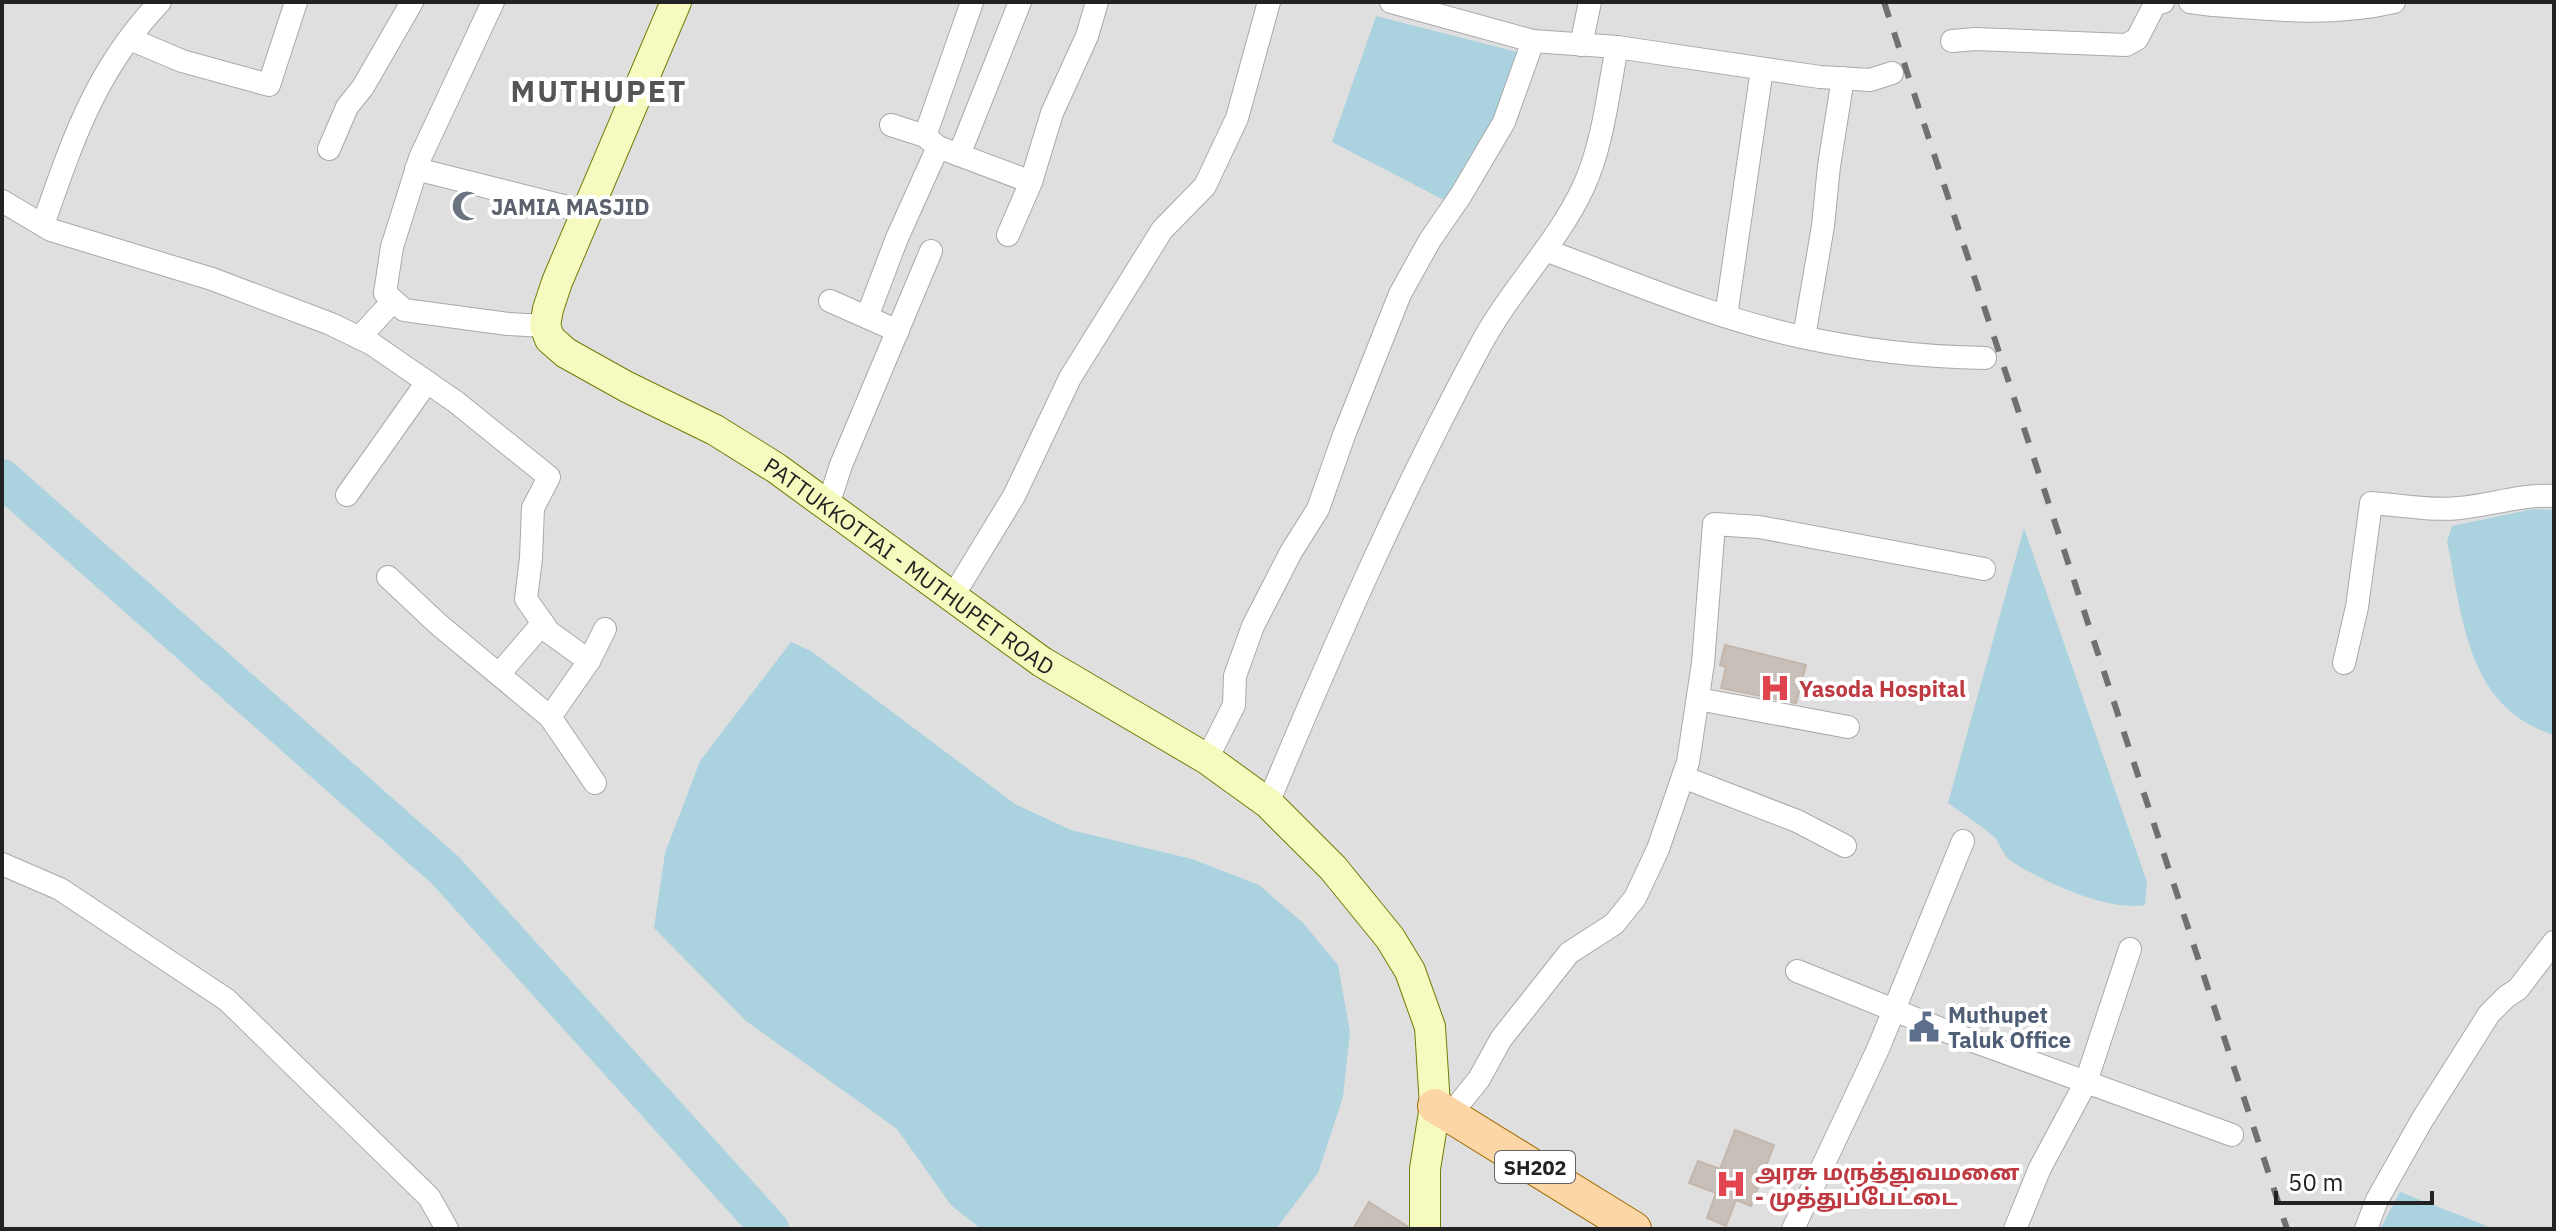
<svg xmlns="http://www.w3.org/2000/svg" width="2556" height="1231" font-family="'IBM Plex Sans','Noto Sans Tamil',sans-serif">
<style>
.residential{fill:#e0dfdf}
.water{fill:#aad3df}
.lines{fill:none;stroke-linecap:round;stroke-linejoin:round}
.river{stroke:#aad3df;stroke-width:38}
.building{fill:#c7bfb8;stroke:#c4b6ab;stroke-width:2}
.street-casing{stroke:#a9a9a9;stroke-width:24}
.secondary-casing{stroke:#707d05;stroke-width:32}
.primary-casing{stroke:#a06b00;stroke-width:36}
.street{stroke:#fff;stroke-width:22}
.secondary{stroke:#f7fabf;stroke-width:30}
.primary{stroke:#fcd6a4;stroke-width:34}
.rail{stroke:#707070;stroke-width:6;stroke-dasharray:16 16;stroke-linecap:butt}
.labels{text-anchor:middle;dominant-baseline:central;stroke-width:8;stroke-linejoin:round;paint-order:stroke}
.shield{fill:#fff;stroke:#646464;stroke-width:2}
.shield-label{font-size:20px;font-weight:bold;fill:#222}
.worship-label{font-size:22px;font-weight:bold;fill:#5b616d;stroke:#fff;text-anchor:start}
.street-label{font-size:22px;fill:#222;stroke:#fff}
.health-label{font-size:22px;font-weight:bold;fill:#be3a42;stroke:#fff;text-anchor:start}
.service-label{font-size:22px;font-weight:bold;fill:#4e5e75;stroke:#fff;text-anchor:start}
.district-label{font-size:30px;font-weight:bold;letter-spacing:2px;fill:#555;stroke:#fff}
</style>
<rect width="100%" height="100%" fill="#f2efe9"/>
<rect class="residential" x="2" y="2" width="2552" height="1227"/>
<g class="water">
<path d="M1376,16L1521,53L1491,129L1447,198L1442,199L1332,142Z"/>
<path d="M2533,509L2554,510V735C2466,707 2463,618 2447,541L2452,526Z"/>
<path d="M2024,528L2147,882L2145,905C2107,912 2042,881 2011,861C2002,855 2001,843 1993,836C1980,824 1962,814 1948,803Z"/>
<path d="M791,642L811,651L1015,804L1071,830L1192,859L1259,885L1303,923L1338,965L1350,1032L1343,1097L1318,1173L1276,1229H981L951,1205L897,1129L746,1021L654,928L665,853L700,761Z"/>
<path d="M2400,1192L2492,1228L2493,1229H2380Z"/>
</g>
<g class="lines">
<path class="river" d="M2,478L445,870L770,1229"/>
</g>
<g class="building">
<path d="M1725,645L1806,665L1796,703L1721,688L1726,667L1720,665Z"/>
<path d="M1735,1130L1774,1145L1751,1206L1736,1200L1726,1226L1707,1218L1716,1193L1689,1183L1698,1161L1720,1169Z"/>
<path d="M1369,1202L1407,1226V1229H1353Z"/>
</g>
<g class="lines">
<g class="street-casing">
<g id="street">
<path d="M493,2L420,158L392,247L385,293L404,310L508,324L545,326"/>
<path d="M1391,2L1533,41L1617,47L1820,77L1870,80L1892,73"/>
<path d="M2190,2L2213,5"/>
<path d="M2213,2V5C2273,10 2334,16 2394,2"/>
<path d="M130,39L182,61L269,85L296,2"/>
<path d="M1952,41L1975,39L2126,45L2137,39L2155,4L2163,2"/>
<path d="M1581,45L1590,2"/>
<path d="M891,125L925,136L938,147L1031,182"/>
<path d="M925,136L972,2"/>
<path d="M329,149L347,107L363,87L412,2"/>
<path d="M959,155L1020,2"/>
<path d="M416,169L587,212"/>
<path d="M2,201L51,230L212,279L331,324L372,344L456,402L549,477L533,508L531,558L526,599L549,632L589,661"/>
<path d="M43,225C73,139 96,69 160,2"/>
<path d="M1008,235L1031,182L1052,113L1087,36L1097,2"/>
<path d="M1545,250C1629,281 1714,318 1802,337C1861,350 1924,357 1985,358"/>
<path d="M830,301L898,331"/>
<path d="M1726,316L1762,69"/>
<path d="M867,317L897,238L938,147"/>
<path d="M1804,337L1823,226L1829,166L1843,78"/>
<path d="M359,338L393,301"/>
<path d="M347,495L427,382"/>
<path d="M828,505L841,465L931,251"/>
<path d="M388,577L438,624L550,717L595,783"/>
<path d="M953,596L1014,496L1070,378L1162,230L1205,186L1237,118L1269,2"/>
<path d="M2344,663L2357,607L2371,503C2401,505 2430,511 2460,508C2491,505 2523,494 2554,496"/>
<path d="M499,674L543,623"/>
<path d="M1698,699L1848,727"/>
<path d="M550,717L589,661L605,629"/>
<path d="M1207,759L1234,705L1235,676L1253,626L1291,552L1318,509L1344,435L1400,294L1430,240L1461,195L1504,122L1533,41"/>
<path d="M1683,777L1797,821L1845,846"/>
<path d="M1268,803C1333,648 1400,494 1480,346C1509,291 1556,245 1583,188C1603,145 1608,93 1617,47"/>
<path d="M2,864L60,889L227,1000L429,1197L447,1229"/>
<path d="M1797,971L1951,1033L2232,1135"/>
<path d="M1450,1115L1479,1079L1501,1039L1569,953L1614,924L1635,898L1658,849L1688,762L1703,663L1714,524L1759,527L1984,569"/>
<path d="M1793,1229L1878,1049L1963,841"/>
<path d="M2015,1229L2040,1168L2086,1082L2130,949"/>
<path d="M2366,1229L2377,1200L2422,1120L2489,1014L2506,997L2518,989L2554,942"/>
</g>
</g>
<g class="secondary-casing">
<g id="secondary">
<path id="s1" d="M676,2L557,282L548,309L545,326L550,339L566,353L627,387L715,430L776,468L1042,662L1207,759L1268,803L1333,868L1390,938L1410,971L1430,1027L1435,1106L1425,1169V1229"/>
</g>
</g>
<g class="primary-casing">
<path id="primary" d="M1435,1106L1634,1229"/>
</g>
<use href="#street" class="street"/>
<use href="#secondary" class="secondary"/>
<use href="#primary" class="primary"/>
<path class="rail" d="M1884,2L2287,1229"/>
</g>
<defs>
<g id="mosque-bare" transform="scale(2.4)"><path d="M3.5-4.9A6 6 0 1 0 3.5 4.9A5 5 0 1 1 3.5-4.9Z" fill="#6b7280" stroke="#fff" stroke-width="2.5" paint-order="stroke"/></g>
<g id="hospital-bare" transform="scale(2.4)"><path d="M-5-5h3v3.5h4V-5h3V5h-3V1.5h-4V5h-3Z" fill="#e0444e" stroke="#fff" stroke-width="2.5" paint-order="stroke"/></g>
<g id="civic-bare" transform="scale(2.4)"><path d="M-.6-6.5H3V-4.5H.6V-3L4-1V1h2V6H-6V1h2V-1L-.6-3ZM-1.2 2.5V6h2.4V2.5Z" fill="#5c6f8a" stroke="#fff" stroke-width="2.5" paint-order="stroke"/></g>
</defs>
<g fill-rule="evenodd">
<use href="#mosque-bare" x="467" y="206"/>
<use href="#hospital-bare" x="1775" y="688"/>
<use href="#civic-bare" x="1924" y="1027"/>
<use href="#hospital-bare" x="1731" y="1184"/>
</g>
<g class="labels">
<rect class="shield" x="1495" y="1151" width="80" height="32" rx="6"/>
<g class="shield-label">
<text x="1535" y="1167">SH202</text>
</g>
<g class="worship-label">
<text x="491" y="206">JAMIA MASJID</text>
</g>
<g class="street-label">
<text stroke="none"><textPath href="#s1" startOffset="790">PATTUKKOTTAI - MUTHUPET ROAD</textPath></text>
</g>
<g class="health-label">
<text x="1799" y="688">Yasoda Hospital</text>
<text x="1755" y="1171">அரசு மருத்துவமனை<tspan x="1755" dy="25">- முத்துப்பேட்டை</tspan></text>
</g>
<g class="service-label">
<text x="1948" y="1014">Muthupet<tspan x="1948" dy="25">Taluk Office</tspan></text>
</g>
<g class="district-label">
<text x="599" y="90">MUTHUPET</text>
</g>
</g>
<rect width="2556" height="1231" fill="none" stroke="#222222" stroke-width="8"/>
<path d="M2276 1191v12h156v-12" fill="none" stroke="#222222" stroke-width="4"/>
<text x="2288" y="1191" font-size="24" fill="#222222" stroke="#ffffff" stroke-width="6" paint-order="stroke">50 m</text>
</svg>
